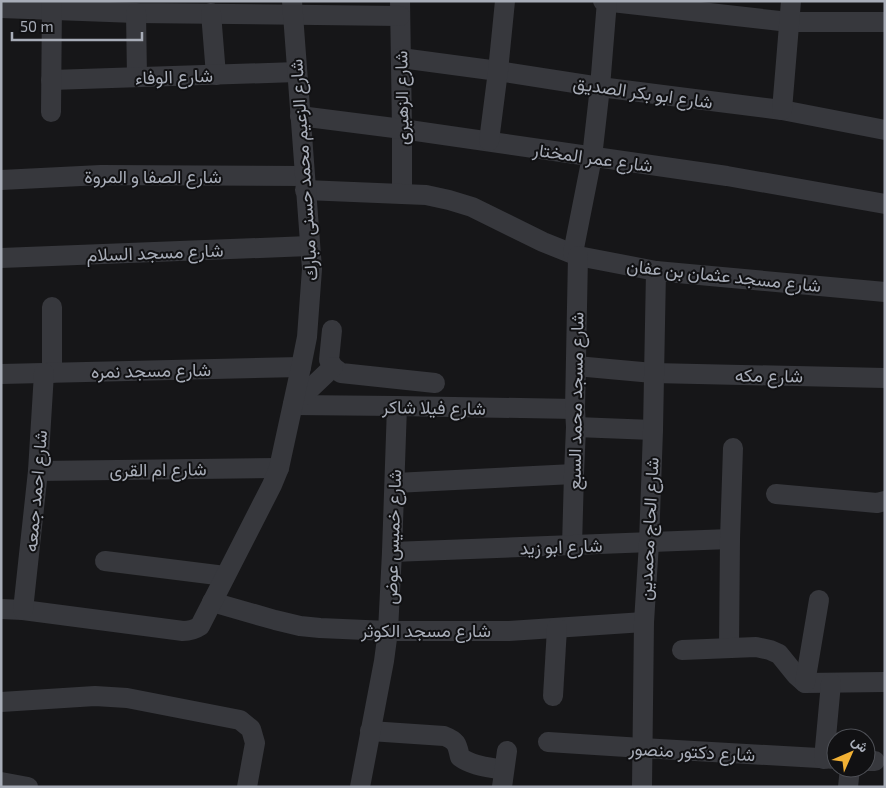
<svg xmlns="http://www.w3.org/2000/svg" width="886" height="788" font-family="'Exo 2',Vazirmatn,sans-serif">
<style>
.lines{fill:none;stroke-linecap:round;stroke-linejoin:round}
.minor{stroke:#37383d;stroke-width:20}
.labels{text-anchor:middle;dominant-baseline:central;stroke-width:4;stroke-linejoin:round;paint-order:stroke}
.street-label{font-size:18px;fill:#a8adb8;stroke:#111113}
</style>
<rect width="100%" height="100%" fill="#161618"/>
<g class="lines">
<g class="minor">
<path d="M400,1L402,129V194"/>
<path d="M603,1L789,22H885"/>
<path d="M1,8L136,13L400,16"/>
<path d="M136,13L137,77"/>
<path d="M211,13L216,75"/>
<path d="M401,58L498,71L600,87L782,110L885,130"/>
<path d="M51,80L297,72"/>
<path d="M782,110L791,1"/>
<path d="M51,112L52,1"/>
<path d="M300,116L402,129L727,176L885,204"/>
<path d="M489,141L498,71L505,1"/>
<path d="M1,180L101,175L304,176"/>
<path d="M305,190L426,195L449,200L472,207L543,242L578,256L656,271L885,292"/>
<path d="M573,253L592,157L600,87L607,1"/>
<path d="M1,258L309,246"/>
<path d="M332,330L329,360L333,367L341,373L435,383"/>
<path d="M576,366L653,373L885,378"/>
<path d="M52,373V307"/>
<path d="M1,374L301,367"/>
<path d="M293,405L397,406L575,409"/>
<path d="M293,405L333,367"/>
<path d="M576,427L653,430"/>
<path d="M38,471L279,468"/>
<path d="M395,483L574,474"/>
<path d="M776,494L877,503L885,501"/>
<path d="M572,546L574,474L576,427L575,409L578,256"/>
<path d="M392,552L730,539"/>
<path d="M105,561L225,576"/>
<path d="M212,602L275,620L300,626L320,628L388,631H509L644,622"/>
<path d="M1,609L23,610L183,631C190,631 194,630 200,626L272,485L279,468L301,367L307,337L312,269L292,1"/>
<path d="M23,610L38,471L44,373"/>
<path d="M729,648L730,539L733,448"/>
<path d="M682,650L756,647L770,650L779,654L796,675L805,683L885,682"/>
<path d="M805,683L819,600"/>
<path d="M553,696L557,628"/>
<path d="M1,702L95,696L127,698L240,720L251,729L255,743L247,787"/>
<path d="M370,731L444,736C457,741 457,744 460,757C472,766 489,767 504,770"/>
<path d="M548,742L642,748L836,759"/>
<path d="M824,759L831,683"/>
<path d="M866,761H875"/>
<path d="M1,782L28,787"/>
<path d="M360,787L384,661L388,631L392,552L397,406"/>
<path d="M502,787L507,751"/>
<path d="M642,787L644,622L649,543L653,430L656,271"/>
<path d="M848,787L850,768"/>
</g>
</g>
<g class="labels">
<g class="street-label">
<text transform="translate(174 76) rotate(-2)">شارع الوفاء</text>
<text transform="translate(643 92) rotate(8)">شارع ابو بكر الصديق</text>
<text transform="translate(401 98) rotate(-91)">شارع الزهيرى</text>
<text transform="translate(593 157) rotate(8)">شارع عمر المختار</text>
<text transform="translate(303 170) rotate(-94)">شارع الزعيم محمد حسنى مبارك</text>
<text x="153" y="176">شارع الصفا و المروة</text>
<text transform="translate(155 252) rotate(-2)">شارع مسجد السلام</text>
<text transform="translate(724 275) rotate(6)">شارع مسجد عثمان بن عفان</text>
<text transform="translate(151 370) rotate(-1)">شارع مسجد نمره</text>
<text transform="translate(769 375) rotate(1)">شارع مكه</text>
<text transform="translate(575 401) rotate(-89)">شارع مسجد محمد السبع</text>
<text transform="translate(434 407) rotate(1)">شارع فيلا شاكر</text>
<text transform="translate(158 469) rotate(-1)">شارع ام القرى</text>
<text transform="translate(35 491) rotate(-85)">شارع احمد جمعه</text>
<text transform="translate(648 529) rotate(-87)">شارع الحاج محمدين</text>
<text transform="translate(392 537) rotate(-88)">شارع خميس عوض</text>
<text transform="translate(561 546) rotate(-2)">شارع ابو زيد</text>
<text x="426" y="630">شارع مسجد الكوثر</text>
<text transform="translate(692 751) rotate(3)">شارع دكتور منصور</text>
</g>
</g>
<rect width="886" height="788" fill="none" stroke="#a8adb8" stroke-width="5"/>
<g transform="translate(851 753) rotate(45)"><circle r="24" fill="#111113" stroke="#4d4f55"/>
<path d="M0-4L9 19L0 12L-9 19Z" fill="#f2b134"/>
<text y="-8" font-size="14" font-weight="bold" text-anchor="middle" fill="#a8adb8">ش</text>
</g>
<path d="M12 32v8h130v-8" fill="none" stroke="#a8adb8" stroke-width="2.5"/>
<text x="20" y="32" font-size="15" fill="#a8adb8" stroke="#111113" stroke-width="4" paint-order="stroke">50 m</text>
</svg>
